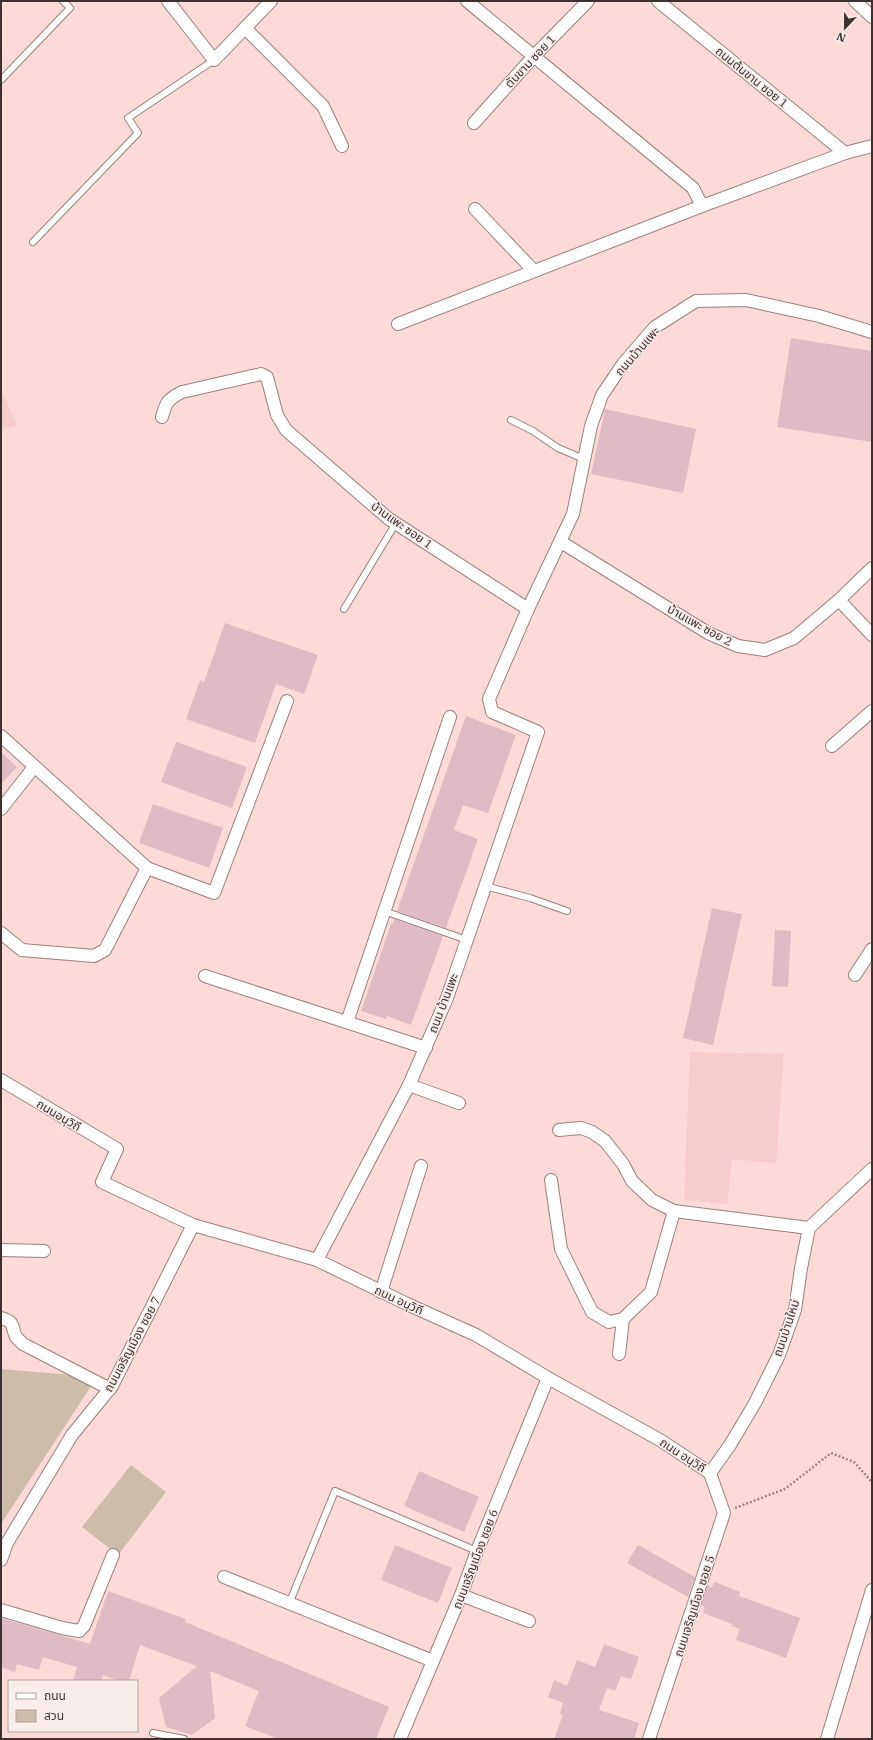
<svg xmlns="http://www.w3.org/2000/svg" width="873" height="1740" font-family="'IBM Plex Serif','Noto Sans Thai',serif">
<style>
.built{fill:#f7cdcb}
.green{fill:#cfbca8}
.building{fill:#dfbbc6}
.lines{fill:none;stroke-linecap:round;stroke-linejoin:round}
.service-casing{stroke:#9d7e7d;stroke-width:8}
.minor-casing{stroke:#9d7e7d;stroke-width:14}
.path{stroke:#a08887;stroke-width:2.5;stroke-dasharray:2 2;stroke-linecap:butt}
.service{stroke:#fff;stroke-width:6}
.minor{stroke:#fff;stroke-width:12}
.labels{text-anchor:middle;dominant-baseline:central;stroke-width:3;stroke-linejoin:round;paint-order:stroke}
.street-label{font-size:12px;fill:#3d302f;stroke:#fbecec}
</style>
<rect width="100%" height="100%" fill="#fcdad8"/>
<g class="built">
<path d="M1,389L17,425L1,430Z"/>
<path d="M690,1052L784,1054L776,1163L732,1159L727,1204L684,1200Z"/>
</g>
<g class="green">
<path d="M1,1369L97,1377L1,1524Z"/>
<path d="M131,1465L166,1492L118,1555L82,1527Z"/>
</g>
<g class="building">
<path d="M791,338L872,351V442L777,427Z"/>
<path d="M605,409L696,429L683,493L591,474Z"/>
<path d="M225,623L318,655L304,694L276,684L255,743L186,719L200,680L204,682Z"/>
<path d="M466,716L516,735L488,813L463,805L454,830L478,839L446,928L397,911Z"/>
<path d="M176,742L247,767L232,808L161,782Z"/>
<path d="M1,752L17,767L1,784Z"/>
<path d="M153,804L223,828L209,868L139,843Z"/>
<path d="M712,908L742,914L713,1045L683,1038Z"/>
<path d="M394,919L443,936L411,1025L387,1016L386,1019L361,1011L391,924H393Z"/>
<path d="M775,930L791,931L788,987L772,986Z"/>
<path d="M419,1471L479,1497L464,1532L404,1506Z"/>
<path d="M395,1545L452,1568L438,1603L381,1580Z"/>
<path d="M638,1545L695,1577L688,1597L627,1563Z"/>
<path d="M715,1582L740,1592L739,1596L800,1618L786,1658L736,1640L740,1629L731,1626L732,1624L703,1613L705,1607L701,1605L708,1585L712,1587Z"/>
<path d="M108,1591L186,1619L185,1622L389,1707L376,1739H279L245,1726L259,1691L210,1671L215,1718L192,1735L166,1727L159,1698L197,1666L140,1645L129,1681H120L103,1675L101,1681H73L77,1667L43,1657L39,1670L17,1664L15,1672L1,1667V1618L90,1644Z"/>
<path d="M604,1644L639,1657L631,1679L621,1676L615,1691L607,1688L599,1710L639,1723L634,1739H554L563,1715L560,1714L563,1703L548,1697L554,1680L567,1686L577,1660L595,1667Z"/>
</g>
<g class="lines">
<g class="service-casing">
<g id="service">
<path d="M1,80L70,8L63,1"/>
<path d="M33,242L138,133L128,118L214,60"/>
<path d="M511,420L533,431L558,448L584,459"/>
<path d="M344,609L396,523"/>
<path d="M485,886L530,898L567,911"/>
<path d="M384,911L467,940"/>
<path d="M289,1604L335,1491L477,1551"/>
<path d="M153,1733L184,1739"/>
</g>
</g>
<g class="minor-casing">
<g id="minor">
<path d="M168,1L214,60L271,1"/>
<path d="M467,1L693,188L702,206"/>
<path d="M658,1L845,153"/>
<path d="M855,1L872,17"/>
<path d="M245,28L323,106L342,146"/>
<path d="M474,123L534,56L588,1"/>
<path d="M475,209L534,271"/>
<path d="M398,324L702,206L845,153L872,146"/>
<path d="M162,417C166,402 168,399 182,392L261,374L267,377L277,415L286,430L389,519L528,609"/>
<path d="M561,542L708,633L738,646L765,650L794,638L839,600L872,568"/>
<path d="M839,600L872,635"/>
<path d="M1,736L147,868"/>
<path d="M832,746L872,711"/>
<path d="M1,809L34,767"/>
<path d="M1,933L22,950L94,956L105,950L147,868L214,893L287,701"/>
<path d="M855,975L872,949"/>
<path d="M205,976L426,1048"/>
<path d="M347,1022L450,717"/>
<path d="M1,1080L117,1149L102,1182L193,1225L317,1260L407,1304L476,1335L548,1378L660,1440L710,1473"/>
<path d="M409,1085L459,1103"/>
<path d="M559,1130L581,1128L592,1132L605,1141L623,1164L632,1181L652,1200L674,1211"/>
<path d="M551,1180L561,1249L592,1312L609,1322L623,1319L651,1292L674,1211L809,1228"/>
<path d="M1,1250L44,1251"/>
<path d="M317,1260L409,1085L447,998L538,732L492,712L489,699L528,609L573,514L591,426L602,395L623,364L655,327L696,301L746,300L819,316L872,332"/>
<path d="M381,1292L421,1166"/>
<path d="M1,1318C16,1322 11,1327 16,1337C18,1339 21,1342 23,1344L110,1389"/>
<path d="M619,1354L623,1319"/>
<path d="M710,1473L730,1445L755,1403L779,1355L795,1310L801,1268L809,1228L872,1169"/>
<path d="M1,1560L7,1543L72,1435L112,1386L193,1225"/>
<path d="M224,1577L433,1661"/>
<path d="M461,1595L529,1621"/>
<path d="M1,1610L62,1628L79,1631L84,1626L113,1555"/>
<path d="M400,1739L461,1595L477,1551L548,1378"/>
<path d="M649,1739L724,1513L710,1473"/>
<path d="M827,1739L872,1590"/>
</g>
</g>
<path class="path" d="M735,1508L785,1489L831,1453L854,1462L872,1482"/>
<use href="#service" class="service"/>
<use href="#minor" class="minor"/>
</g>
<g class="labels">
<g class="street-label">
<text transform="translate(530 61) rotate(-47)">ตันขาม ซอย 1</text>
<text transform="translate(752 77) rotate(39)">ถนนต้นขาน ซอย 1</text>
<text transform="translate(637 351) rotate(-49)">ถนนบ้านแพะ</text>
<text transform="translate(402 525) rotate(35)">บ้านแพะ ซอย 1</text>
<text transform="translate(700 625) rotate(29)">บ้านแพะ ซอย 2</text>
<text transform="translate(443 1003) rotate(-69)">ถนน บ้านแพะ</text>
<text transform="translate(59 1115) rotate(31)">ถนนอนุวิถี</text>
<text transform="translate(399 1300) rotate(25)">ถนน อนุวิถี</text>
<text transform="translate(786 1328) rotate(-72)">ถนนบ้านใหม่</text>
<text transform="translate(132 1344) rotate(-62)">ถนนเจริญเมือง ซอย 7</text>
<text transform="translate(683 1455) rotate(33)">ถนน อนุวิถี</text>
<text transform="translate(475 1559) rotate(-69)">ถนนเจริญเมือง ซอย 6</text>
<text transform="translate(694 1606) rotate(-72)">ถนนเจริญเมือง ซอย 5</text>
</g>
</g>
<rect width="873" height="1740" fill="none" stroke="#3d302f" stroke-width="4"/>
<rect x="8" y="1680" width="130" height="52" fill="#fbecec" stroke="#afa1a0"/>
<rect x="16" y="1693" width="20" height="6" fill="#ffffff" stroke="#afa1a0"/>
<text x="44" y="1700" font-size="12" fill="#3d302f">ถนน</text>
<rect x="16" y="1710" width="20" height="12" fill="#cfbca8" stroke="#afa1a0"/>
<text x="44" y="1720" font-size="12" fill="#3d302f">สวน</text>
<g transform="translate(845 28) rotate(202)" stroke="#fbecec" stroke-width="3" paint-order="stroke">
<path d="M0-3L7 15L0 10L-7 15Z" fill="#3d302f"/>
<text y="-6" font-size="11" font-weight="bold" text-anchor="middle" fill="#3d302f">N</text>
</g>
</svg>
